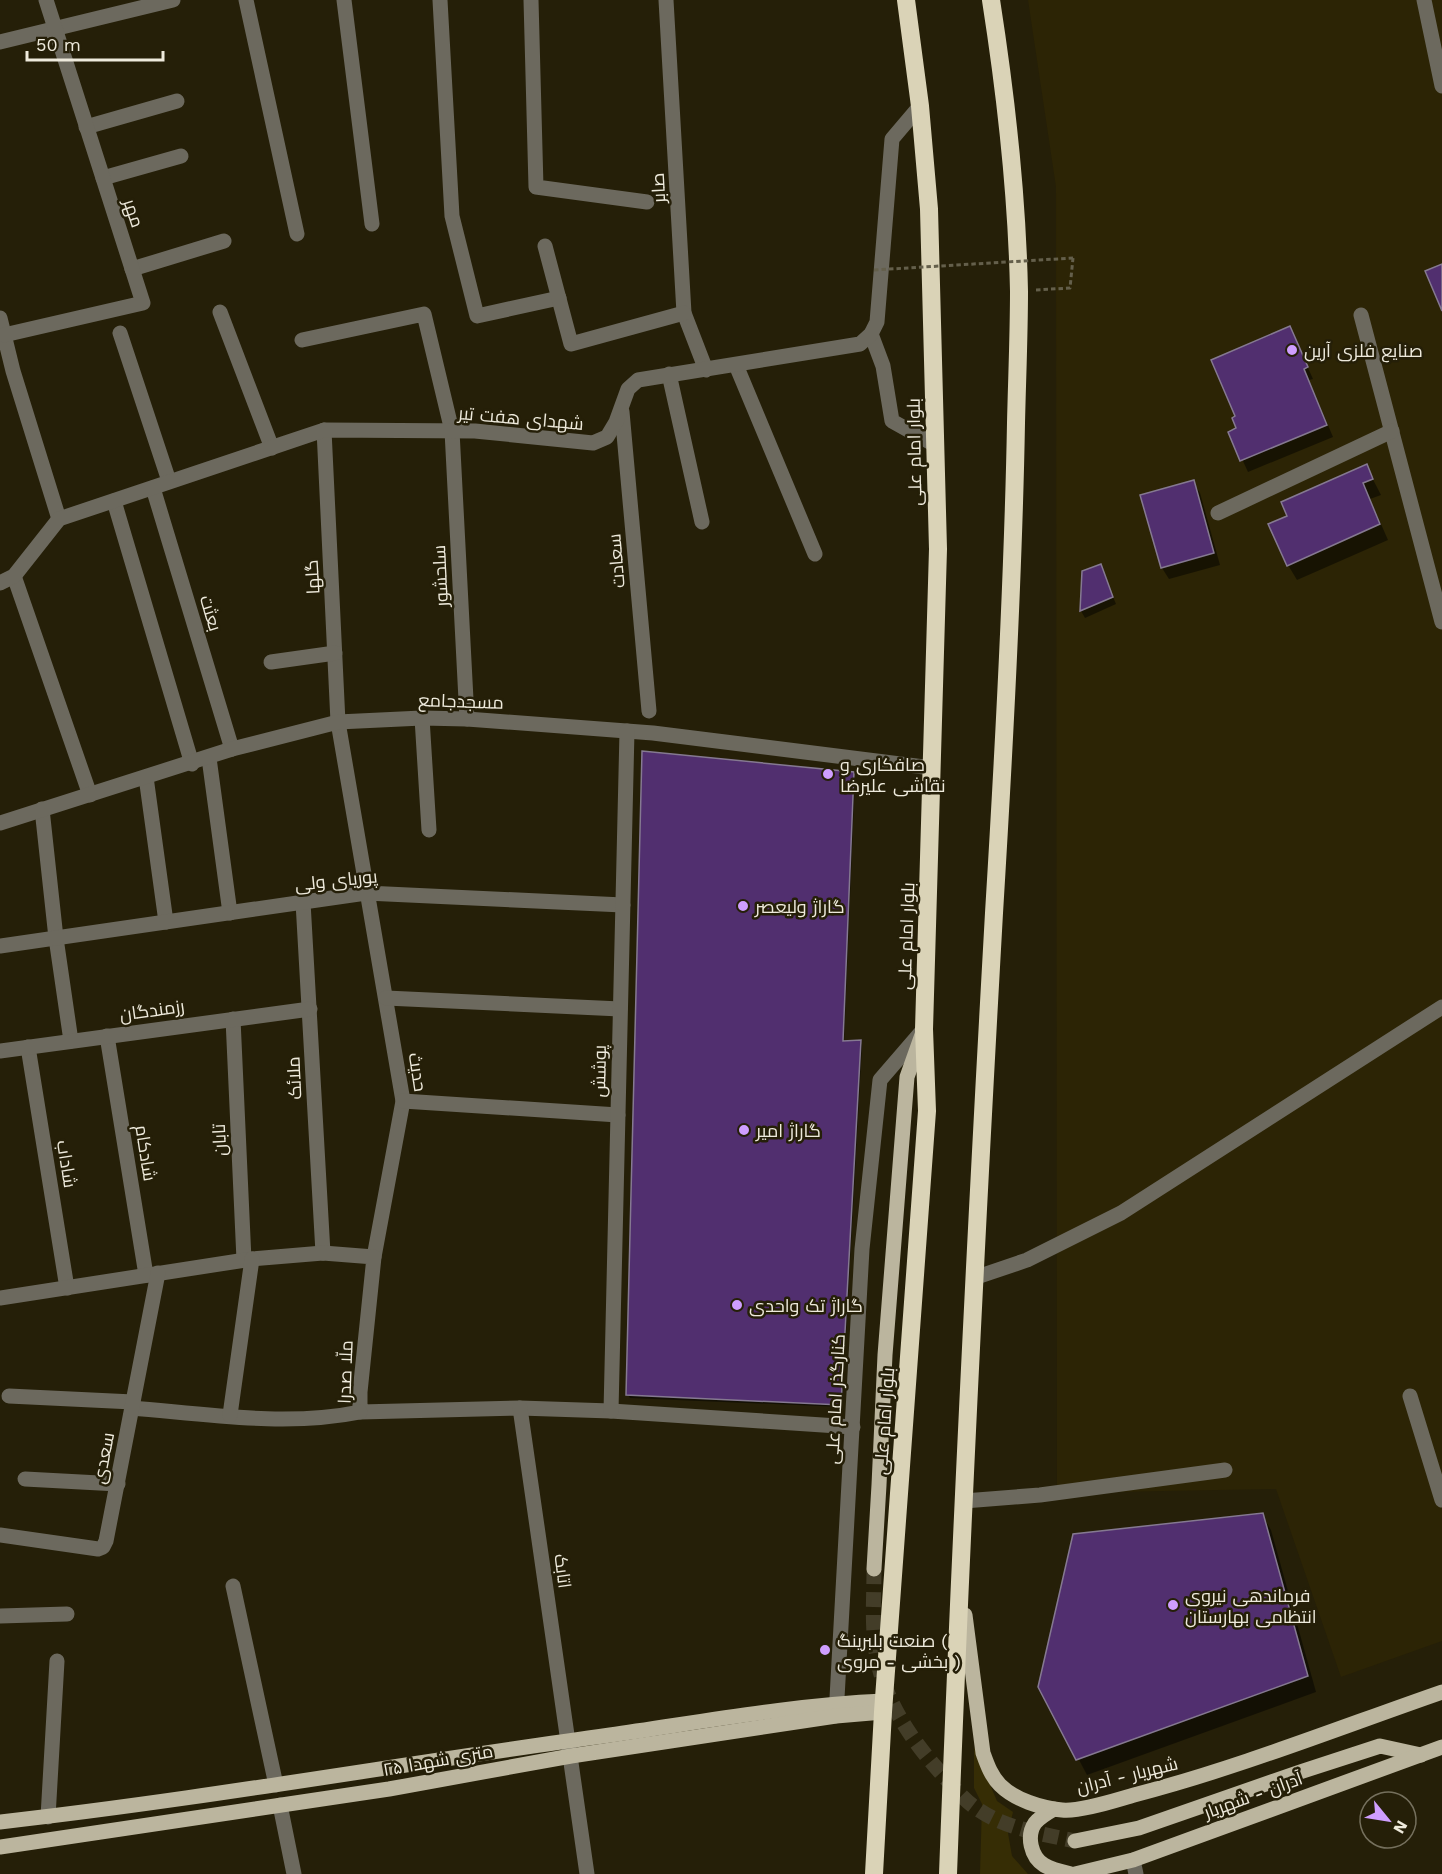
<svg xmlns="http://www.w3.org/2000/svg" width="1442" height="1874" font-family="'Work Sans',Cairo,sans-serif">
<style>
.built{fill:#2c2405}
.green{fill:#362d05}
.shadow{fill:#0007}
.building{fill:#512f6f;stroke:#857991;stroke-width:1.5}
.lines{fill:none;stroke-linecap:round;stroke-linejoin:round}
.major-tunnel{stroke:#433d28;stroke-width:15;stroke-dasharray:15 8;stroke-linecap:butt}
.path{stroke:#645f4b;stroke-width:3;stroke-dasharray:4.5 3;stroke-linecap:butt}
.minor{stroke:#6c695e;stroke-width:15}
.major{stroke:#bbb59e;stroke-width:15}
.highway{stroke:#dad3b7;stroke-width:18}
.path-bridge{stroke:#645f4b;stroke-width:3;stroke-dasharray:4.5 3;stroke-linecap:butt}
.poi-dot{fill:#cf9eff;stroke:#251f08;stroke-width:2}
.labels{text-anchor:middle;dominant-baseline:central;stroke-width:5;stroke-linejoin:round;paint-order:stroke}
.street-label{font-size:18px;fill:#eeeadc;stroke:#251f08}
.poi-label{font-size:18px;fill:#eeeadc;stroke:#251f08;text-anchor:start}
</style>
<rect width="100%" height="100%" fill="#251f08"/>
<path class="built" d="M1028,0H1442V1641L1341,1677L1276,1489L1057,1493L1056,187Z"/>
<path class="green" d="M974,1747L997,1801L1013,1812L1008,1833L1012,1856L1028,1874H980L982,1804L974,1788Z"/>
<g class="shadow">
<path d="M1290,328L1313,379L1309,380L1333,437L1248,472L1230,433L1238,429Z"/>
<path d="M1366,466L1381,495L1370,499L1388,540L1297,580L1288,565L1289,517Z"/>
<path d="M1193,482L1200,493L1220,565L1169,579L1162,568Z"/>
<path d="M1100,566L1116,604L1085,618L1081,611L1083,572Z"/>
<path d="M853,774L855,777L844,1042H860L862,1045L842,1407L630,1398L628,1395Z"/>
<path d="M1262,1515L1271,1530L1316,1692L1087,1775L1040,1686Z"/>
</g>
<g class="building">
<path d="M1442,264V311L1425,271Z"/>
<path d="M1290,326L1308,367L1304,369L1327,425L1240,461L1228,432L1236,428L1232,418L1235,416L1211,360Z"/>
<path d="M1367,464L1373,479L1363,483L1380,524L1287,566L1268,524L1287,516L1281,502Z"/>
<path d="M1194,480L1214,553L1161,568L1140,495Z"/>
<path d="M1101,564L1113,597L1080,611L1082,571Z"/>
<path d="M642,751L854,772L843,1041L861,1040L841,1405L626,1395Z"/>
<path d="M1263,1513L1308,1676L1076,1760L1038,1687L1073,1534Z"/>
</g>
<g class="lines">
<path class="major-tunnel" d="M874,1569C874,1594 872,1619 875,1643C879,1692 908,1736 940,1772C952,1785 964,1801 979,1810C1007,1829 1043,1834 1075,1841"/>
<path class="path" d="M1036,290L1070,288L1073,258"/>
<g class="minor">
<path d="M246,0L297,234"/>
<path d="M344,0L372,224"/>
<path d="M440,0L452,216L477,316L559,298"/>
<path d="M531,0L536,187L647,202"/>
<path d="M666,0L684,313L706,370"/>
<path d="M1424,0L1442,86"/>
<path d="M0,42L173,0"/>
<path d="M86,127L177,101"/>
<path d="M103,178L181,156"/>
<path d="M545,246L571,344L684,313"/>
<path d="M132,269L224,241"/>
<path d="M220,312L272,448"/>
<path d="M1361,315L1442,622"/>
<path d="M0,318L13,371L59,519"/>
<path d="M120,333L169,481"/>
<path d="M871,334L883,366L892,421L935,445"/>
<path d="M4,335L143,303L46,0"/>
<path d="M302,340L424,314L452,431L467,719"/>
<path d="M736,365L815,554"/>
<path d="M669,374L702,522"/>
<path d="M622,412L649,711"/>
<path d="M324,430L338,722L403,1101L374,1257"/>
<path d="M153,488L232,749"/>
<path d="M114,501L192,764"/>
<path d="M1218,513L1392,431"/>
<path d="M14,576L90,795"/>
<path d="M0,583L14,576L59,519L324,430L475,431L593,443L607,437L616,422L628,389L638,380L860,344L871,334L877,322L892,139L920,106"/>
<path d="M271,662L335,653"/>
<path d="M422,718L429,830"/>
<path d="M209,758L230,913"/>
<path d="M146,777L166,922"/>
<path d="M42,809L56,938L71,1041"/>
<path d="M0,823L232,749L338,722L422,718L467,719L653,733L932,768"/>
<path d="M303,902L323,1253"/>
<path d="M0,946L366,893L623,905"/>
<path d="M386,998L620,1009"/>
<path d="M233,1019L244,1260"/>
<path d="M107,1036L146,1275"/>
<path d="M28,1047L67,1288"/>
<path d="M0,1051L310,1009"/>
<path d="M403,1101L618,1115"/>
<path d="M974,1278L1027,1260L1121,1213L1442,1007"/>
<path d="M0,1298L252,1259L323,1253L374,1257L360,1392V1412L520,1408L611,1411L853,1427"/>
<path d="M9,1396L133,1402"/>
<path d="M1410,1396L1442,1500"/>
<path d="M132,1408C205,1414 287,1427 360,1412"/>
<path d="M520,1408L587,1874"/>
<path d="M611,1411L627,731"/>
<path d="M230,1415L252,1259"/>
<path d="M25,1479L118,1484"/>
<path d="M964,1501L1040,1495L1225,1470"/>
<path d="M0,1535L98,1549L103,1547L106,1541L158,1273"/>
<path d="M233,1586L276,1785"/>
<path d="M0,1616L67,1614"/>
<path d="M836,1716L862,1249L880,1080L924,1029"/>
<path d="M280,1805L294,1874"/>
<path d="M48,1817L57,1661"/>
<path d="M1133,1860L1136,1874"/>
</g>
<g class="major">
<path d="M874,1569L879,1485L885,1355L907,1077L923,1032"/>
<path d="M965,1615L983,1753C987,1764 991,1776 1000,1785C1015,1800 1041,1808 1062,1810C1080,1812 1116,1800 1134,1795C1238,1768 1341,1727 1442,1692"/>
<path d="M1054,1809C1047,1813 1040,1817 1035,1823C1026,1836 1031,1857 1044,1865C1052,1870 1062,1872 1071,1874"/>
<path d="M0,1822C204,1799 406,1763 610,1735C701,1722 792,1705 884,1701"/>
<path d="M1075,1841L1139,1828L1300,1772L1380,1746L1421,1755"/>
<path d="M0,1847L389,1789L571,1756L836,1716L883,1712"/>
<path d="M1075,1874L1133,1860L1442,1747"/>
</g>
<g class="highway">
<path d="M874,1874L883,1712L927,1111L924,1029L938,549L929,209L920,106L906,0"/>
<path d="M948,1874C960,1553 976,1233 994,913C1004,750 1013,587 1016,423C1017,379 1019,335 1019,291C1017,194 1006,96 991,0"/>
</g>
<path class="path-bridge" d="M874,270L1073,258"/>
</g>
<g class="poi-dot">
<circle cx="1292" cy="350" r="6"/>
<circle cx="828" cy="774" r="6"/>
<circle cx="743" cy="906" r="6"/>
<circle cx="744" cy="1130" r="6"/>
<circle cx="737" cy="1305" r="6"/>
<circle cx="1173" cy="1605" r="6"/>
<circle cx="825" cy="1650" r="6"/>
</g>
<g class="labels">
<g class="street-label">
<text transform="translate(658 188) rotate(-93)">صابر</text>
<text transform="translate(134 213) rotate(72)">مهر</text>
<text transform="translate(521 418) rotate(5)">شهدای هفت تیر</text>
<text transform="translate(914 452) rotate(-91)">بلوار امام علی</text>
<text transform="translate(616 561) rotate(-95)">سعادت</text>
<text transform="translate(440 576) rotate(-93)">سلحشور</text>
<text transform="translate(312 577) rotate(-93)">گلها</text>
<text transform="translate(211 613) rotate(73)">بعثت</text>
<text transform="translate(461 701) rotate(2)">مسجدجامع</text>
<text transform="translate(336 880) rotate(-6)">پوریای ولی</text>
<text transform="translate(906 936) rotate(-88)">بلوار امام علی</text>
<text transform="translate(152 1010) rotate(-8)">رزمندگان</text>
<text transform="translate(599 1071) rotate(-89)">پوشش</text>
<text transform="translate(418 1072) rotate(81)">حدیث</text>
<text transform="translate(294 1078) rotate(-93)">ملائک</text>
<text transform="translate(219 1140) rotate(-93)">تابان</text>
<text transform="translate(146 1153) rotate(81)">شادکام</text>
<text transform="translate(67 1164) rotate(81)">شاداب</text>
<text transform="translate(345 1372) rotate(-88)">ملّا صدرا</text>
<text transform="translate(835 1399) rotate(-87)">کنارگذر امام علی</text>
<text transform="translate(884 1421) rotate(-86)">بلوار امام علی</text>
<text transform="translate(103 1458) rotate(-79)">سعدی</text>
<text transform="translate(563 1571) rotate(82)">اتابک</text>
<text transform="translate(438 1760) rotate(-10)">۲۵ متری شهدا</text>
<text transform="translate(1127 1775) rotate(-14)">شهریار - آدران</text>
<text transform="translate(1253 1795) rotate(-20)">آدران - شهریار</text>
</g>
<g class="poi-label">
<text x="1304" y="350">صنایع فلزی آرین</text>
<text x="840" y="764">صافکاری و<tspan x="840" dy="21">نقاشی عليرضا</tspan></text>
<text x="755" y="906">گاراژ ولیعصر</text>
<text x="756" y="1130">گاراژ امیر</text>
<text x="749" y="1305">گاراژ تک واحدی</text>
<text x="1185" y="1595">فرماندهی نیروی<tspan x="1185" dy="21">انتظامی بهارستان</tspan></text>
<text x="837" y="1640">صنعت بلبرینگ (<tspan x="837" dy="21">بخشی - مروی )</tspan></text>
</g>
</g>
<g transform="translate(1388 1820) rotate(120)"><circle r="28" fill="#251f08" stroke="#75705d" stroke-width="1.5"/>
<path d="M0-4.5L10 22L0 15L-10 22Z" fill="#cf9eff"/>
<text y="-9" font-size="16" font-weight="bold" text-anchor="middle" fill="#eeeadc">N</text>
</g>
<path d="M27 51v9h136v-9" fill="none" stroke="#eeeadc" stroke-width="3"/>
<text x="36" y="51" font-size="18" fill="#eeeadc" stroke="#251f08" stroke-width="4.5" paint-order="stroke">50 m</text>
</svg>
